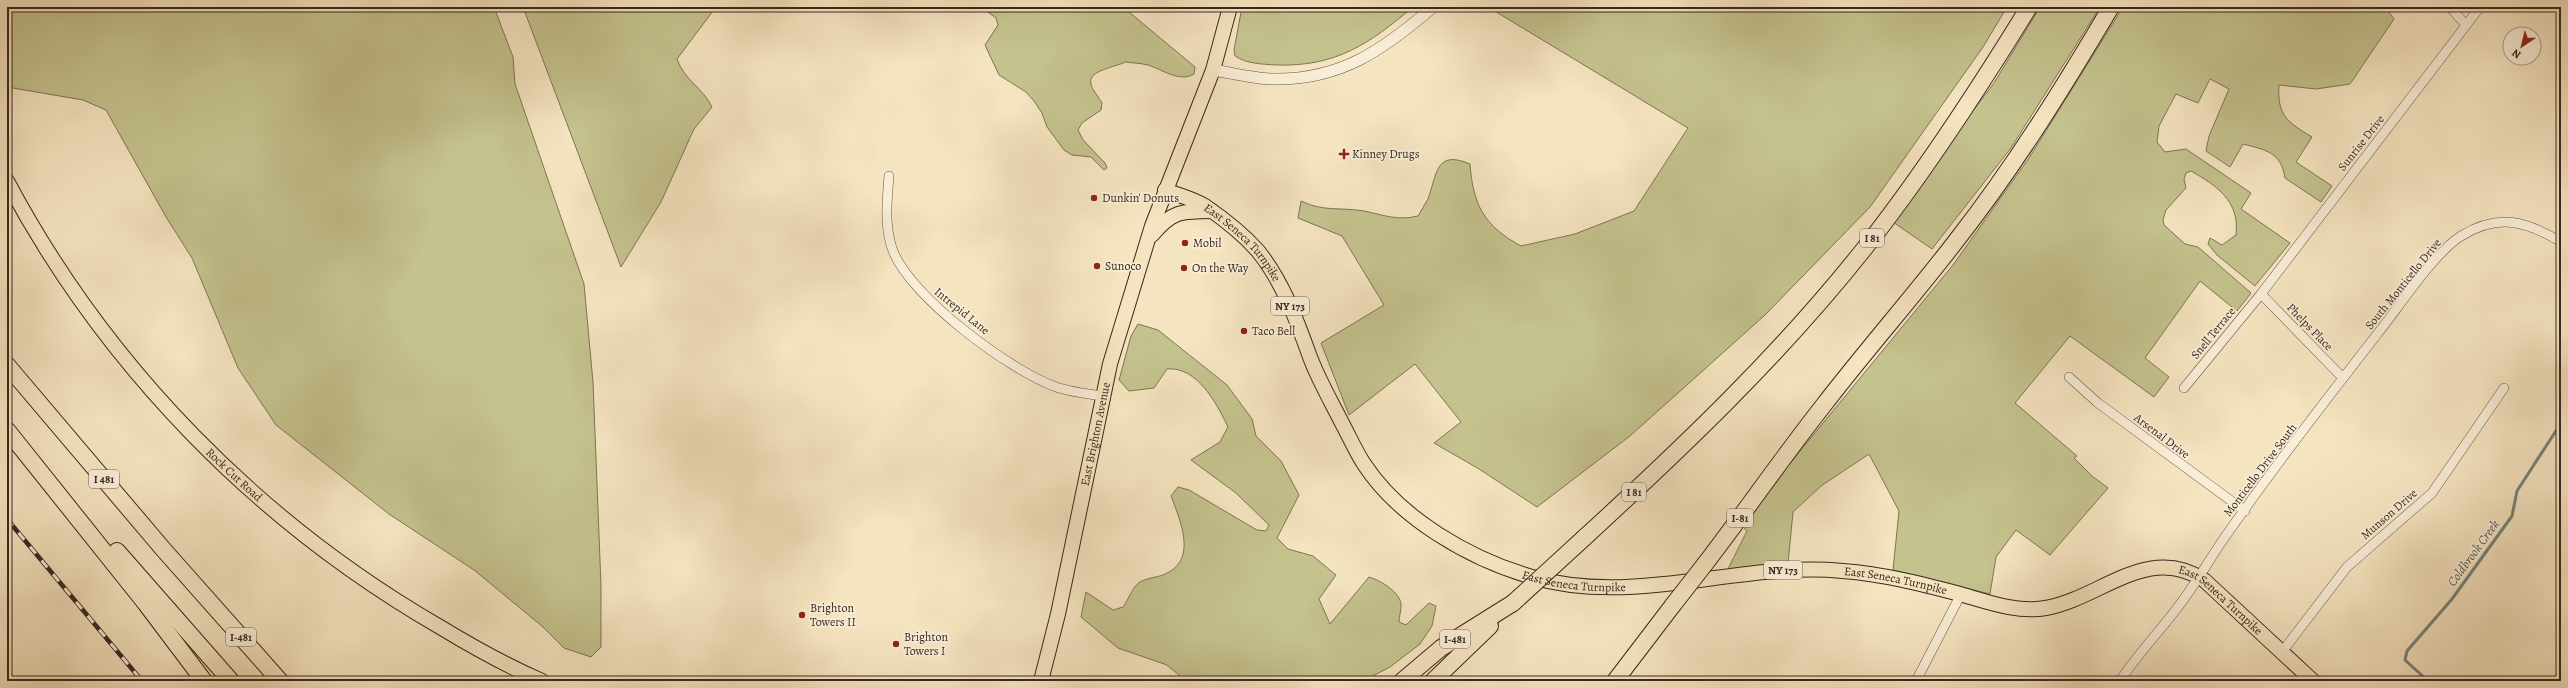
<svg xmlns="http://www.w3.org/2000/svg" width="2568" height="688" font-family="Alegreya,serif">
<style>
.green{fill:#c4c28d;stroke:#7e7456}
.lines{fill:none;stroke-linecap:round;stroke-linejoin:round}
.stream{stroke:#75827a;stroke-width:3}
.minor-casing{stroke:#685647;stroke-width:10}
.tertiary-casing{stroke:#685647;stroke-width:12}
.primary-casing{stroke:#39271f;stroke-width:16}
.motorway-casing{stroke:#39271f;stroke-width:18}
.minor{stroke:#f8edd6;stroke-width:9}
.tertiary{stroke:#f8edd6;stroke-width:11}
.primary{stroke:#f5e4c0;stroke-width:14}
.motorway{stroke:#f5e4c0;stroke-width:16}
.rail-casing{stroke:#39271f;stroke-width:4.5}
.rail{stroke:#f8edd6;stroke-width:3;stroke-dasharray:9;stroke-linecap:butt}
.motorway-bridge-casing{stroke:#39271f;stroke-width:18;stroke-linecap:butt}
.motorway-bridge{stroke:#f5e4c0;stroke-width:16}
.poi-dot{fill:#8f2418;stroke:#f8edd6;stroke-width:1.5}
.labels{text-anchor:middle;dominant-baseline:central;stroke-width:3.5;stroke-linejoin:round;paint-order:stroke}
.shield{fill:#f8edd6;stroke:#726256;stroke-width:1}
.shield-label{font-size:11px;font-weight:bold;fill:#39271f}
.street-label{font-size:12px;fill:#39271f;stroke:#f8edd6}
.poi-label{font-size:12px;fill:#39271f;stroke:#f8edd6;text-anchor:start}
.water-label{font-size:13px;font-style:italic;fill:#57544d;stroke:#f8edd6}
</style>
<rect width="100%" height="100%" fill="#f5e4c0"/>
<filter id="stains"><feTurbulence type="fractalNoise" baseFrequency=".005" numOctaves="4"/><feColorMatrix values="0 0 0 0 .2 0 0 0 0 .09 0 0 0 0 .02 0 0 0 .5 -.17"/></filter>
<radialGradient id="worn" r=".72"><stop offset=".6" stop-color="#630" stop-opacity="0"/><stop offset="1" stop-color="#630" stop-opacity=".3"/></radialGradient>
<g class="green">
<path d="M7,7H494L513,57L515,84L584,284L593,382L601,586V647L591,657L564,648L543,627L474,570L389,514L276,425L238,368L192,258L166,217L106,110L83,100L7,87Z"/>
<path d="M523,7H716L677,59C684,80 703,88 712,107L694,129L661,202L621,267Z"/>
<path d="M981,7H1123L1195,67L1194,74C1180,83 1161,69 1148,65C1140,63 1132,63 1125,62C1117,67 1087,70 1091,84C1092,90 1099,97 1102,103L1101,110L1082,123L1078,130L1083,140L1105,163L1107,168L1104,170L1091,157L1072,155L1064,150L1047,127L1042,113L1034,101L1026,92L999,75L985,45L998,25L996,18Z"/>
<path d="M1242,7H1413C1369,44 1336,67 1276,65C1262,64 1247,64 1235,56L1234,50Z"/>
<path d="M1488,7H2007L1983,47L1870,207L1765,315L1630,436L1537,507L1479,469L1434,443L1461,422L1415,364L1349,415L1321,343L1384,305L1342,236L1298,218L1301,201C1324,212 1340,207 1364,211C1384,215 1397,221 1418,216C1421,210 1425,205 1428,199C1437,175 1435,149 1470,164C1473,205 1484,226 1521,246L1575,234L1634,211L1688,128Z"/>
<path d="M2040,7H2100L2011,148L1932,249L1890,220L1994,83Z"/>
<path d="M2123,7H2385L2394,19L2350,84L2316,89L2279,85C2277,115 2287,122 2312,137L2296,162L2332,186L2321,202L2285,178C2281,152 2266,150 2243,144L2230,167L2206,151L2209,136L2229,89L2210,79L2198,103L2176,94L2159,126L2157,142L2165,152L2186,149L2251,193L2241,209L2290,243L2255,286L2217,255L2208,244L2210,238L2222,245L2236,235C2240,201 2217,186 2191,171L2186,173L2184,179L2186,188L2166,210L2163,220L2164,225L2185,244L2198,247L2251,293L2237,311L2200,281L2145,358L2169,377L2154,397L2070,336L2015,403L2077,456L2074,458L2092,476L2108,488L2050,555L2016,530L1996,557L1990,594L1893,570L1899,511L1869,454L1821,486L1793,512L1788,563L1727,571L1747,531L1740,524L1953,265L2029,158Z"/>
<path d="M1138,324L1158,330L1227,385L1252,419L1256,436L1281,461L1299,495L1277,538L1288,549L1313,556L1336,575L1319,599L1330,624L1369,577C1380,580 1402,593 1401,606C1401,612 1399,617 1399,622L1406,625L1429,603L1436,606L1432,626L1420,644L1390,667L1363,681H1186L1167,665L1118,648L1081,617L1086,592L1113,610L1123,607C1129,599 1132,587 1140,582C1148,577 1160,578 1169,572C1197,557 1179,517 1171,496L1178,487L1189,490L1257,530L1266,531L1269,525L1236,493L1191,460L1220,442L1228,427C1217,404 1197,366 1167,369L1154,388L1129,391L1119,380L1131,336Z"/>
</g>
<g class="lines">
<path class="stream" d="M2428,681L2405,660L2407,651L2452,599L2512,516L2517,491L2561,423"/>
<g class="minor-casing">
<g id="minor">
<path d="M2450,7L2466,25"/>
<path d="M889,176C887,201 884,227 893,251C911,297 1009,370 1056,387C1071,392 1087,394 1103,396"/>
<path d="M2261,294L2343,378"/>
<path d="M2069,377L2098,403L2245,511"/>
<path d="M2184,388L2261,294L2480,7"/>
<path d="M2282,652L2347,567L2432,493L2504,388"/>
<path d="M1916,681L1961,594"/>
<path d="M2120,681C2137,655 2159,632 2178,607C2195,585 2209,560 2225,537C2273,468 2326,400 2378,333C2399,307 2434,253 2461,236C2499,213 2526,221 2561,242"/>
</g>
</g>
<g class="tertiary-casing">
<path id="tertiary" d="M1213,70C1232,73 1252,78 1271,79C1340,81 1383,50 1433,7"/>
</g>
<g class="primary-casing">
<g id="primary">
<path id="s1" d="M7,181C106,367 258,522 440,627C473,647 507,666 542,681"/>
<path id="s2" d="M1165,190C1178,195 1194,199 1205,206C1224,219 1243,234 1258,251C1283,282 1297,321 1310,357C1319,381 1332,403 1343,425C1350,438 1356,452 1364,464C1400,519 1470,559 1532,577C1635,607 1739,561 1843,571C1883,574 1922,584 1960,594C1988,602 2017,613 2046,608C2101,598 2148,543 2204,580L2313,681"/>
<path d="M1152,235C1172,211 1181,211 1212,211"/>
<path id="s3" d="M1041,681L1058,614L1110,364L1152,226L1213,70L1230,7"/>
</g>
</g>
<g class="motorway-casing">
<g id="motorway">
<path d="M7,365L163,549L280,681"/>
<path d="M7,430L146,604L204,681"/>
<path d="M1584,538C1683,447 1780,355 1864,249C1924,173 1978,90 2029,7"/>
<path d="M117,551L231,681"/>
<path d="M1705,564C1745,512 1782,458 1823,406C1866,350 1913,297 1956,241C2014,167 2063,88 2111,7"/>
<path d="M1402,681L1441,648L1513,603"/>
<path d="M1433,681L1490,626"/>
<path d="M1615,681L1673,605"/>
</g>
</g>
<use href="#minor" class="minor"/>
<use href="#tertiary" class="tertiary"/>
<use href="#primary" class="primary"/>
<use href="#motorway" class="motorway"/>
<g class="rail-casing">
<path id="rail" d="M7,519L142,681"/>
</g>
<use href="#rail" class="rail"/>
<g class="motorway-bridge-casing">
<g id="motorway-bridge">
<path d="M1513,603L1584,538"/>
<path d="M1673,605L1705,564"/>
</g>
</g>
<use href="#motorway-bridge" class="motorway-bridge"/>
</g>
<g class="poi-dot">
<path d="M1342 148h4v4h4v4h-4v4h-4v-4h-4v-4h4z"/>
<circle cx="1094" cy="198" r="4"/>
<circle cx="1185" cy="243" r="4"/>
<circle cx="1097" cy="266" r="4"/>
<circle cx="1184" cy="268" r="4"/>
<circle cx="1244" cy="331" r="4"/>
<circle cx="802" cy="615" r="4"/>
<circle cx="896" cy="644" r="4"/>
</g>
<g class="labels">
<g class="shield">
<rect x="1860" y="229" width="24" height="18" rx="3"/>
<rect x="1271" y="297" width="38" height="18" rx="3"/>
<rect x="89" y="470" width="30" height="18" rx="3"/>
<rect x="1622" y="483" width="24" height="18" rx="3"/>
<rect x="1727" y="509" width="26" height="18" rx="3"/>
<rect x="1764" y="561" width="38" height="18" rx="3"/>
<rect x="226" y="628" width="30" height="18" rx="3"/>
<rect x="1440" y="630" width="30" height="18" rx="3"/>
</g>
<g class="shield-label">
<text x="1872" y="238">I 81</text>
<text x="1290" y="306">NY 173</text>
<text x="104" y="479">I 481</text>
<text x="1634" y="492">I 81</text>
<text x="1740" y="518">I-81</text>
<text x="1783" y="570">NY 173</text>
<text x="241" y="637">I-481</text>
<text x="1455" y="639">I-481</text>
</g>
<g class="street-label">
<text transform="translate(2361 143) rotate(-52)">Sunrise Drive</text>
<text stroke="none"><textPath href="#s2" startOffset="96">East Seneca Turnpike</textPath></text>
<text transform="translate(2403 284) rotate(-51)">South Monticello Drive</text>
<text transform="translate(962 311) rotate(39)">Intrepid Lane</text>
<text transform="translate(2310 327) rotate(46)">Phelps Place</text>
<text transform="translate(2213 333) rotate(-51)">Snell Terrace</text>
<text stroke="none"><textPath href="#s3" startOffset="253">East Brighton Avenue</textPath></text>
<text transform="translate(2162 436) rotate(37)">Arsenal Drive</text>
<text transform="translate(2260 470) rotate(-53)">Monticello Drive South</text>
<text stroke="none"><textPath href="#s1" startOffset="373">Rock Cut Road</textPath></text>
<text transform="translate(2389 514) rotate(-41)">Munson Drive</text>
<text stroke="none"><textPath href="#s2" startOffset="600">East Seneca Turnpike</textPath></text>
<text stroke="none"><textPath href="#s2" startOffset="924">East Seneca Turnpike</textPath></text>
<text stroke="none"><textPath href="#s2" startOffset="1271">East Seneca Turnpike</textPath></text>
</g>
<g class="poi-label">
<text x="1352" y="154">Kinney Drugs</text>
<text x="1102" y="198">Dunkin' Donuts</text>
<text x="1193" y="243">Mobil</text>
<text x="1105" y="266">Sunoco</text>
<text x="1192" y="268">On the Way</text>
<text x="1252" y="331">Taco Bell</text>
<text x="810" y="608">Brighton<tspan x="810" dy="14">Towers II</tspan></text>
<text x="904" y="637">Brighton<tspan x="904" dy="14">Towers I</tspan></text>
</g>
<g class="water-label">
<text transform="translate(2473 553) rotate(-54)">Coldbrook Creek</text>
</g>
</g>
<rect width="2568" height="688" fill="none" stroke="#f5e4c0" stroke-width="24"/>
<rect x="8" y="8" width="2552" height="672" fill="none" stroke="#39271f" stroke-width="2"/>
<rect x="12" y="12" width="2544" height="664" fill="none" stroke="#39271f"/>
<g transform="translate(2522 46) rotate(215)"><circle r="19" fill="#f8edd6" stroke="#ac9e8d"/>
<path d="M0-3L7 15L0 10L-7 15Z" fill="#8f2418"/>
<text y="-6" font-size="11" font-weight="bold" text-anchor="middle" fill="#39271f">N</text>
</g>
<rect width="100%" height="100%" filter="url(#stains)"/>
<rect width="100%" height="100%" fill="url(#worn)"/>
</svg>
